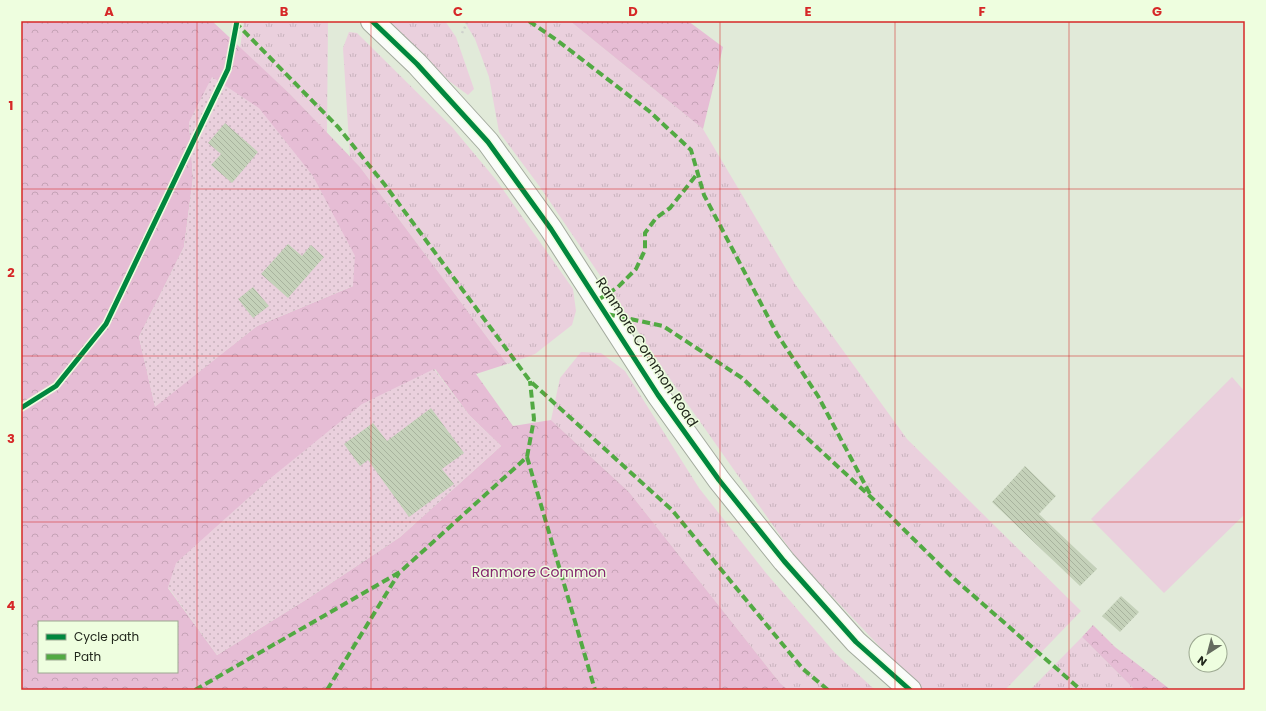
<svg xmlns="http://www.w3.org/2000/svg" width="1266" height="711" font-family="Poppins,sans-serif">
<style>
.grass{fill:url(#grass-tufts)}
.forest{fill:url(#forest-crowns);fill-rule:evenodd}
.garden{fill:url(#garden-dots)}
.pitch{fill:#ead0dd}
.building{fill:url(#building-back-hatch)}
.lines{fill:none;stroke-linecap:round;stroke-linejoin:round}
.minor-casing{stroke:#a3aa9e;stroke-width:24}
.path{stroke:#ced1cc;stroke-width:2.5;stroke-dasharray:2 3;stroke-linecap:butt}
.minor{stroke:#fafcf9;stroke-width:22}
.quiet{stroke:#52aa43;stroke-width:4;stroke-dasharray:8 4;stroke-linecap:butt}
.cycleway-casing{stroke:#eefedf;stroke-width:8}
.cycleway{stroke:#00873e;stroke-width:5}
.grid{fill:none;stroke:#d62828;stroke-width:1;stroke-opacity:0.55}
.labels{text-anchor:middle;dominant-baseline:central;stroke-width:3;stroke-linejoin:round;paint-order:stroke}
.street-label{font-size:14px;fill:#21271c;stroke:#eefedf}
.park-label{font-size:14px;fill:#85266f;stroke:#eefedf}
.neatline{fill:none;stroke:#d62828;stroke-width:1.5}
.grid-label{font-size:13px;text-anchor:middle;font-weight:bold;fill:#d62828}
</style>
<defs>
<pattern id="grass-tufts" width="24" height="20" patternUnits="userSpaceOnUse"><rect width="24" height="20" fill="#ead0dd"/><path d="M3 7l-1-3M5 7V3M7 7l1-3M15 17l-1-3M17 17v-4M19 17l1-3" fill="none" stroke="#c8b3bd"/></pattern>
<pattern id="forest-crowns" width="20" height="18" patternUnits="userSpaceOnUse"><rect width="20" height="18" fill="#e6bdd5"/><path d="M2 6a3 3 0 1 1 6 0M12 15a3 3 0 1 1 6 0" fill="none" stroke="#c5a2b6"/></pattern>
<pattern id="garden-dots" width="8" height="8" patternUnits="userSpaceOnUse"><rect width="8" height="8" fill="#ead0dd"/><path d="M2 2h.1M6 6h.1" fill="none" stroke="#c8b3bd" stroke-width="1.8" stroke-linecap="round"/></pattern>
<pattern id="building-back-hatch" width="6" height="6" patternUnits="userSpaceOnUse"><rect width="6" height="6" fill="#c4d1b9"/><path d="M-1 5l2 2M0 0l6 6M5-1l2 2" fill="none" stroke="#a8b39e"/></pattern>
</defs>
<rect width="100%" height="100%" fill="#e1ead9"/>
<g class="grass">
<path d="M244,21H328L327,133L290,94L240,48Z"/>
<path d="M389,21H445L456,37L474,89L468,95L449,81Z"/>
<path d="M464,21H570L703,129L795,284L907,439L1081,611L1005,690H924L898,666L796,558L677,389L540,187L499,132L489,77L475,39Z"/>
<path d="M349,32L357,33L452,127L497,181L573,289L576,311L572,325L535,354L507,364L360,167L350,157L343,48Z"/>
<path d="M581,352L601,353L625,371L699,488L766,573L835,653L875,690H788L780,683L629,492L551,420L560,378Z"/>
<path d="M1082,637L1135,690H1030Z"/>
</g>
<g class="forest">
<path d="M21,21H212L290,94L360,167L507,364L476,374L513,426L551,420L629,492L780,683L788,690H21ZM189,122L353,286L257,326L155,406L139,337L184,247L193,178ZM435,369L469,415L501,446L400,537L307,599L217,655L168,588ZM39,622H177V672H39Z"/>
<path d="M570,21H688L723,47L703,129Z"/>
<path d="M1093,625L1115,647L1171,690H1135L1082,637Z"/>
</g>
<g class="garden">
<path d="M212,77L259,108L313,176L355,256L353,286L257,326L155,407L139,337L184,247L193,178L189,122Z"/>
<path d="M434,369L469,415L501,446L400,537L307,599L217,655L168,587L176,563L267,481L362,404Z"/>
</g>
<path class="pitch" d="M1232,377L1245,392V514L1164,593L1091,519Z"/>
<g class="building">
<path d="M225,123L258,152L232,183L211,165L221,154L208,143Z"/>
<path d="M288,244L302,256L311,245L324,257L288,298L261,274Z"/>
<path d="M253,287L269,306L253,318L238,299Z"/>
<path d="M431,408L464,453L442,469L454,484L409,517L368,460L360,466L344,444L373,423L387,441Z"/>
<path d="M1025,466L1056,496L1039,514L1097,569L1080,586L992,502Z"/>
<path d="M1121,596L1139,612L1120,632L1102,616Z"/>
</g>
<g class="lines">
<g class="minor-casing">
<path id="minor" d="M372,21L417,64L488,142L551,229L658,395L719,480L784,561L856,642L910,690"/>
</g>
<path class="path" d="M462,33L468,21"/>
<use href="#minor" class="minor"/>
<g class="quiet">
<path d="M529,21L558,41L649,111L691,150L704,195L777,334L818,396L870,494"/>
<path d="M235,22L338,127L385,185L530,381L672,510L803,669L828,690"/>
<path d="M598,300L618,287L636,269L645,250V233L656,218L670,208L698,173"/>
<path d="M607,314L663,326L742,378L873,499L951,576L1081,690"/>
<path d="M527,457L595,690"/>
<path d="M195,690L400,572L527,457L534,419L530,381"/>
<path d="M327,690L399,573"/>
</g>
<g class="cycleway-casing">
<g id="cycleway">
<path d="M372,21L417,64L488,142L551,229L658,395L719,480L784,561L856,642L910,690"/>
<path d="M21,408L56,386L106,324L228,69L237,21"/>
</g>
</g>
<use href="#cycleway" class="cycleway"/>
</g>
<path class="grid" d="M197,21V690M371,21V690M546,21V690M720,21V690M895,21V690M1069,21V690M21,189H1245M21,356H1245M21,522H1245"/>
<g class="labels">
<g class="street-label">
<text transform="translate(647 352) rotate(57)">Ranmore Common Road</text>
</g>
<g class="park-label">
<text x="539" y="572">Ranmore Common</text>
</g>
</g>
<rect width="1266" height="711" fill="none" stroke="#eefedf" stroke-width="44"/>
<rect x="38" y="621" width="140" height="52" fill="#eefedf" stroke="#9ca891"/>
<rect x="46" y="634" width="20" height="6" fill="#00873e" stroke="#9ca891"/>
<text x="74" y="641" font-size="12" fill="#21271c">Cycle path</text>
<rect x="46" y="654" width="20" height="6" fill="#52aa43" stroke="#9ca891"/>
<text x="74" y="661" font-size="12" fill="#21271c">Path</text>
<g transform="translate(1208 653) rotate(216)"><circle r="19" fill="#eefedf" stroke="#9ca891"/>
<path d="M0-3L7 15L0 10L-7 15Z" fill="#646b5e"/>
<text y="-6" font-size="11" font-weight="bold" text-anchor="middle" fill="#21271c">N</text>
</g>
<rect x="22" y="22" width="1222" height="667" class="neatline"/>
<g class="grid-label">
<text x="109" y="16">A</text>
<text x="284" y="16">B</text>
<text x="458" y="16">C</text>
<text x="633" y="16">D</text>
<text x="808" y="16">E</text>
<text x="982" y="16">F</text>
<text x="1157" y="16">G</text>
<text x="11" y="110">1</text>
<text x="11" y="277">2</text>
<text x="11" y="443">3</text>
<text x="11" y="610">4</text>
</g>
</svg>
